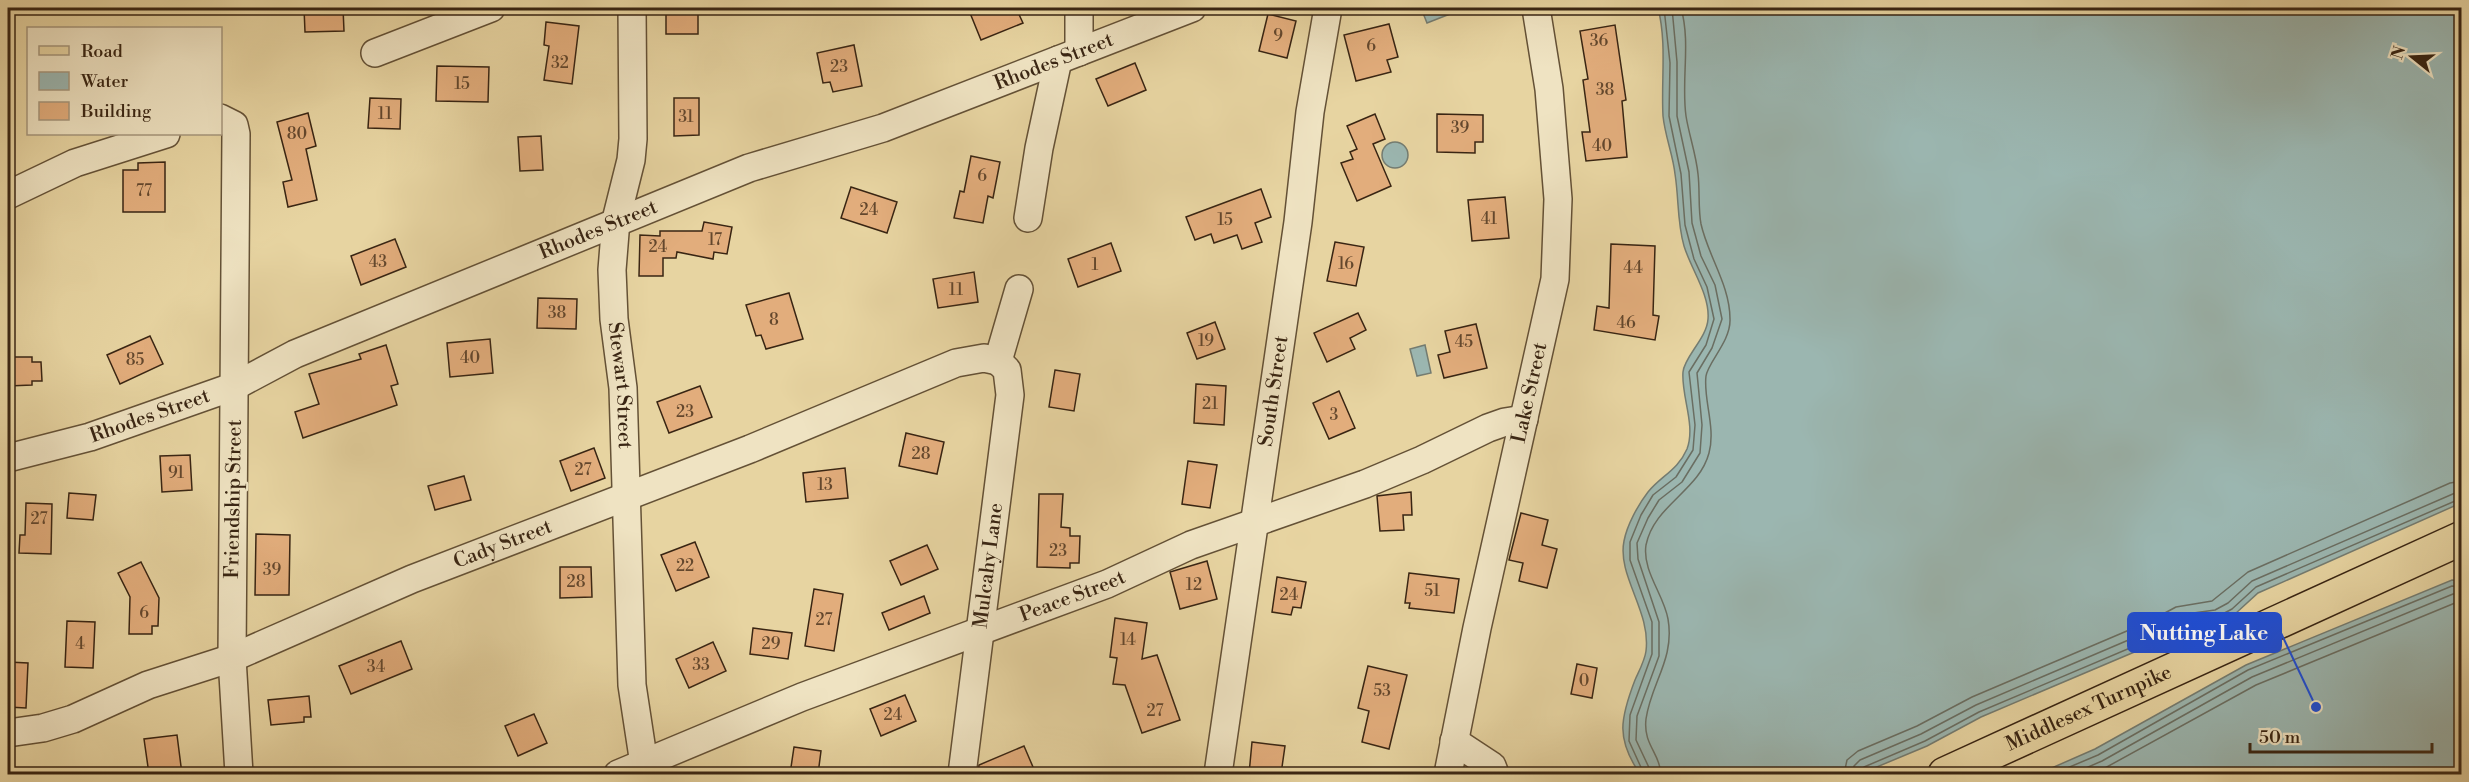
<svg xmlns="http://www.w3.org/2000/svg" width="2469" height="782" font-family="'Libre Bodoni',serif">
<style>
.water{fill:#9bb6b0;stroke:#747c71;stroke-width:1.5}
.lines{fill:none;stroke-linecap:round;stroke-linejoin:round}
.shore{stroke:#6a6e62;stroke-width:1.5}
.building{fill:#e2ad7c;stroke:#392513;stroke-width:1.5}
.minor-casing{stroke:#645136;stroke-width:30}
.major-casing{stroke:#392513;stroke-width:36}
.minor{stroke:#efe3c2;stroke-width:27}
.major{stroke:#e7d4a1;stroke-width:33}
.labels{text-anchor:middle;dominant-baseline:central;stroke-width:4.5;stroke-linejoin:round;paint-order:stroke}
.number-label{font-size:16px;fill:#63472d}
.street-label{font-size:20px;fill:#392513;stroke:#efe3c2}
.leader{fill:none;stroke:#1d4ed8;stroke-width:2}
.callout-dot{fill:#1d4ed8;stroke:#efe3c2;stroke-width:2}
.callout{fill:#1d4ed8;stroke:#1d4ed8;stroke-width:2}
.callout-label{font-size:21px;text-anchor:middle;font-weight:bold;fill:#fff}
</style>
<rect width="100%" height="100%" fill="#e7d4a1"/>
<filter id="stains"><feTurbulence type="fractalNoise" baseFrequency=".00333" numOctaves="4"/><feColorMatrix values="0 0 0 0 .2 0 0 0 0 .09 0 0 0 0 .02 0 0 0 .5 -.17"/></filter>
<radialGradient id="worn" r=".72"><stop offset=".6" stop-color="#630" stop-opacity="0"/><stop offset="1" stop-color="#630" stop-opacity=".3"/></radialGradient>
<g class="water">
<path d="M1421,8H1453L1455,12L1427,23Z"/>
<path d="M1658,8H2461V503L2258,593L2235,614L2218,624L2184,628L2158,642L1981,717L1927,746L1860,774H1640C1616,739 1620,719 1635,680C1639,671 1645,660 1646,651C1651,611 1617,576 1624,541C1627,525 1638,505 1648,492C1661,476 1678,470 1687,449C1696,425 1681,396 1683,372C1684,357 1707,338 1708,319C1710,295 1691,269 1684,246C1677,222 1679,199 1675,174C1673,155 1665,136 1663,116C1661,80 1667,43 1658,8Z"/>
<circle cx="1395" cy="155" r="13"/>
<path d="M1425,345L1431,373L1417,376L1410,349Z"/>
<path d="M2452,580L2462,581L2461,774H2038L2095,749L2246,665Z"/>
</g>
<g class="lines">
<g class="shore">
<path d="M1644,774L1629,741L1630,715L1652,654V622L1630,560V542L1641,515L1653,495L1676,477L1693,450L1695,425L1689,372L1706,345L1714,319L1707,287L1694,259L1685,225L1681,174L1669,116L1670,63L1664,8"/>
<path d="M1652,774L1636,740L1637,716L1659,656V622L1638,559L1637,543L1648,518L1659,500L1682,482L1700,453L1702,425L1697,373L1712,348L1722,319L1715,285L1701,256L1692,223L1689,172L1677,116V62L1672,8"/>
<path d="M1661,774C1660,753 1643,745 1646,719C1651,683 1675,659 1668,619C1664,595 1642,571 1646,545C1654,505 1699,491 1709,453C1716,427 1703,399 1706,376C1708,362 1731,341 1730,319C1730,285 1708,256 1701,224C1698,208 1700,190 1698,174C1696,154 1689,135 1686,116C1681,80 1691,43 1681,8"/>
<path d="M1844,774L1847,760L1858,751L1917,726L1972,697L2148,622L2176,607L2212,601L2248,572L2450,483L2462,481"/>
<path d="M1853,774L1854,766L1860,760L1921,734L1976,705L2152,630L2179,615L2215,610L2228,603L2252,581L2462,490"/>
<path d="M1861,774L1864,767L1925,741L1979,712L2156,637L2182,622L2217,617L2232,609L2256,587L2462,498"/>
<path d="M2053,774L2098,755L2248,670L2452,586L2462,587"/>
<path d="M2072,774L2102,761L2252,677L2453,594H2462"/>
<path d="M2094,774L2256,685L2455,603H2462"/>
</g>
</g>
<g class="building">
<path d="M304,8H343L344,31L305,32Z"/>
<rect x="666" y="8" width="32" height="26"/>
<path d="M968,8H1016L1023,23L981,40Z"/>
<path d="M1268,14L1296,21L1287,58L1259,51Z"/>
<path d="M546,22L579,26L572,84L544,80L549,46L544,45Z"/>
<path d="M1389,24L1398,57L1387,60L1391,72L1356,81L1344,35Z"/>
<path d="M1615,25L1626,100L1622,101L1627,157L1586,161L1582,132H1590L1583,80L1588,79L1580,31Z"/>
<path d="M854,45L862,86L833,92L830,82L823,83L817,53Z"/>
<path d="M1135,63L1146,90L1108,106L1096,79Z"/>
<path d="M437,66L489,67L488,102L436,101Z"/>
<path d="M370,98L401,99L400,129L368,128Z"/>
<path d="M674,98H699V135L674,136Z"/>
<path d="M308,113L316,146L306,149L317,200L288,207L283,182L292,180L277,122Z"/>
<path d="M1375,114L1385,139L1373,144L1391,186L1357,201L1341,163L1353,159L1350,152L1357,149L1347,126Z"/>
<path d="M1437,114L1483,115V142H1475V153L1437,152Z"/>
<path d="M541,136L543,170L520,171L518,137Z"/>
<path d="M971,156L1000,162L993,198L988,196L983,223L954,218L960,191L964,192Z"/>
<path d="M165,162V212H123V170H138V163Z"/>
<path d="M851,187L897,202L887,233L841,218Z"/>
<path d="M1261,189L1271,217L1255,223L1262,242L1242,249L1237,235L1214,243L1211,234L1195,240L1186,217Z"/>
<path d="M1505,197L1509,238L1472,241L1468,200Z"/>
<path d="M704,222L732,227L727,254L714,252L713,259L677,252L676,258H663V276H639L640,235L660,236V231H702Z"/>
<path d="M395,239L406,267L361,285L351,256Z"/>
<path d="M1335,242L1364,247L1356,286L1327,281Z"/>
<path d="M1111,243L1121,271L1078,287L1068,259Z"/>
<path d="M1611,244L1655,246L1653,315L1659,316L1655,340L1594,330L1597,306L1609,308Z"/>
<path d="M974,272L978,302L938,308L933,279Z"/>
<path d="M789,293L803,339L766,349L761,335L756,336L746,305Z"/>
<path d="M538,298L577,299L576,329L537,328Z"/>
<path d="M1358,313L1366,330L1350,338L1355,349L1327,362L1314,333Z"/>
<path d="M1215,322L1225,349L1197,359L1187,333Z"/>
<path d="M1476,324L1487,368L1444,378L1438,355L1450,352L1445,331Z"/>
<path d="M150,336L163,364L120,384L107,355Z"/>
<path d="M490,339L493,373L450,377L447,343Z"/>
<path d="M386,345L398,384L391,386L397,405L303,438L295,412L319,404L309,374L361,359L359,354Z"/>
<path d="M8,357H32V362H41L42,381H32V385L8,386Z"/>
<path d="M1055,370L1080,374L1074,411L1049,407Z"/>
<path d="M1196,384L1226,386L1224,425L1194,423Z"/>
<path d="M700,386L712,417L669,433L657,402Z"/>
<path d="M1339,391L1355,428L1329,439L1313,403Z"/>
<path d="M906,433L944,442L937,474L899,466Z"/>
<path d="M594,448L605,478L571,491L560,461Z"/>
<path d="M190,455L192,490L162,492L160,456Z"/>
<path d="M1188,461L1217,465L1210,508L1182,504Z"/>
<path d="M845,468L848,498L806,502L803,473Z"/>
<path d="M464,476L471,500L435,510L428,486Z"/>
<path d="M1411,492L1412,515H1403L1404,530L1380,531L1377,496Z"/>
<path d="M69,493L96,495L93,520L67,518Z"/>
<path d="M1039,494H1063L1061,527L1070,528V536H1080L1079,563H1070V568L1037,567Z"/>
<path d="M26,503L52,504L51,554L19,553L20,535H25Z"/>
<path d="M1521,513L1548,520L1542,545L1557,549L1547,588L1519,581L1523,563L1509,560Z"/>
<path d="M256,534L290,535L289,595H255Z"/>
<path d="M695,542L709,577L676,591L661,555Z"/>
<path d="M927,545L938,569L901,585L890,561Z"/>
<path d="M1207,561L1217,599L1180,609L1170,572Z"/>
<path d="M141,562L159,598L158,626H152V634H129L130,597L118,573Z"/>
<path d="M560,567H591L592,597L560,598Z"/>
<path d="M1409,573L1459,579L1454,613L1409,608L1410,603H1405Z"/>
<path d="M1277,577L1306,582L1301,608L1293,607L1291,615L1272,612Z"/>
<path d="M814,589L843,594L834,651L805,646Z"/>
<path d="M924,596L930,613L889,630L882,613Z"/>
<path d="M1115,618L1147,623L1142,659L1157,655L1180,720L1142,733L1125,685L1113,684L1117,658L1110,657Z"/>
<path d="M67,621L95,622L93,668L65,667Z"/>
<path d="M753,628L792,633L788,659L750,654Z"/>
<path d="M401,641L412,669L351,694L339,666Z"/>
<path d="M713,642L726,671L689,688L676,659Z"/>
<path d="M8,662L28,663L26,708L8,707Z"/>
<path d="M1577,664L1597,668L1592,698L1571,694Z"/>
<path d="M1368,666L1407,675L1389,749L1362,742L1369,711L1358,708Z"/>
<path d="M905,695L916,721L881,736L870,709Z"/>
<path d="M309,696L311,717H304V722L271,725L268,700Z"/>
<path d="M534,714L547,743L518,756L505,726Z"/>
<path d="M177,735L182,774H149L144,739Z"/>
<path d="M1252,742L1285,746L1281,774H1249Z"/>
<path d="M1024,746L1036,774H978L979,765Z"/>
<path d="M794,747L821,751L818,774H790Z"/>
</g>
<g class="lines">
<g class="minor-casing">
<g id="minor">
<path id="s1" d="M632,8L633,139L631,160L616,220L612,270L614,319L623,388L632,685L644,764"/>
<path d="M1079,52V8"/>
<path d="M375,53L491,8"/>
<path d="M220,118L234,125L236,134L232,658L239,774"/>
<path d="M8,195L75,163L166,134"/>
<path d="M1028,218L1039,148L1058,60"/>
<path d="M998,361L1019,289"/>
<path id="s2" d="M8,458L90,437L235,386L295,354L749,168L883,128L1192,8"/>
<path id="s3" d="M8,733L43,728L73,719L148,685L232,658L412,579L750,449L956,363L984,358L998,361"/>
<path d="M1454,741L1492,766L1495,774"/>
<path id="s4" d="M618,774L802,697L1107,584L1191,545L1365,484L1422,460L1488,428L1505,422L1524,419"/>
<path id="s5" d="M962,774L1010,395L1007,370L998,361"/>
<path id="s6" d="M1218,774L1298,222L1310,112L1328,8"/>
<path id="s7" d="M1448,774L1477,628L1555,279L1558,199L1549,89L1536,8"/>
</g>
</g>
<g class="major-casing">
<g id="major">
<path id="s8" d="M1945,774L2462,538"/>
</g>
</g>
<use href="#minor" class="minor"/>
<use href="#major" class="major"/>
</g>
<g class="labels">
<g class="number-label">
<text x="1278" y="36">9</text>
<text x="1599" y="41">36</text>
<text x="1371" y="46">6</text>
<text x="560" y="63">32</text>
<text x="839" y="67">23</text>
<text x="462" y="84">15</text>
<text x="1605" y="90">38</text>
<text x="385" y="114">11</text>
<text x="686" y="117">31</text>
<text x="1460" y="128">39</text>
<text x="297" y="134">80</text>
<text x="1602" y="146">40</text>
<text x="982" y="176">6</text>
<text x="144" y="191">77</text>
<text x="869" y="210">24</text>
<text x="1489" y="219">41</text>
<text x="1225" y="220">15</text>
<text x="715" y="240">17</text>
<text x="658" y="247">24</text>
<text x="378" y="262">43</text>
<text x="1346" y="264">16</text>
<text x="1095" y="265">1</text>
<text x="1633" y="268">44</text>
<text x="956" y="290">11</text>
<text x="557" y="313">38</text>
<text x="774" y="320">8</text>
<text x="1626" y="323">46</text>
<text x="1206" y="341">19</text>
<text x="1464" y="342">45</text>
<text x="470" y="358">40</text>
<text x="135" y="360">85</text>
<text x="1210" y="404">21</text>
<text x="685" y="412">23</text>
<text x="1334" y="415">3</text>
<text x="921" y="454">28</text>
<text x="583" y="470">27</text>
<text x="176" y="473">91</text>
<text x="825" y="485">13</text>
<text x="39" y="519">27</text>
<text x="1058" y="551">23</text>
<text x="685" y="566">22</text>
<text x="272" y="570">39</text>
<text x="576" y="582">28</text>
<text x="1194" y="585">12</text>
<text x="1432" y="591">51</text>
<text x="1289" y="595">24</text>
<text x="144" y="613">6</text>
<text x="824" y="620">27</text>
<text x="1128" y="640">14</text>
<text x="80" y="644">4</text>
<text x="771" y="644">29</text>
<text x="701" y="665">33</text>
<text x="376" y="667">34</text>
<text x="1584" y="681">0</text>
<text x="1382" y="691">53</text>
<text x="1155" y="711">27</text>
<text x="893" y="715">24</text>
</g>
<g class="street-label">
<text stroke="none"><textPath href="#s2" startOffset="1120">Rhodes Street</textPath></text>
<text stroke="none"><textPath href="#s2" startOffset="634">Rhodes Street</textPath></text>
<text stroke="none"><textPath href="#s1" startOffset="380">Stewart Street</textPath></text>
<text stroke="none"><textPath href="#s6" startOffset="387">South Street</textPath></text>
<text stroke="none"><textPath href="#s7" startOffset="390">Lake Street</textPath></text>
<text stroke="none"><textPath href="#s2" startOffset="148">Rhodes Street</textPath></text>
<text transform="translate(234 499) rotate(-89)">Friendship Street</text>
<text stroke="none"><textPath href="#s3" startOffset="531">Cady Street</textPath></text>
<text stroke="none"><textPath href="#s5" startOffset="210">Mulcahy Lane</textPath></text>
<text stroke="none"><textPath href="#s4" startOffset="488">Peace Street</textPath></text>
<text stroke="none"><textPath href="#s8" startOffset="158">Middlesex Turnpike</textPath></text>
</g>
</g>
<path class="leader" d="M2316 707L2281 633"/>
<circle class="callout-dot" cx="2316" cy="707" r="6"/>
<rect class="callout" x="2128" y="613" width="153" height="39" rx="6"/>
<g class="callout-label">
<text x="2204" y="640">Nutting Lake</text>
</g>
<rect width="2469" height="782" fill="none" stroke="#e7d4a1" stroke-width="30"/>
<rect x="9" y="9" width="2451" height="764" fill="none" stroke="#392513" stroke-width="3"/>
<rect x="15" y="15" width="2439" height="752" fill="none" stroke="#392513" stroke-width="1.5"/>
<rect x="27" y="27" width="195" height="108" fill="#efe3c2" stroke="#a6977c" stroke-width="1.5"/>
<rect x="39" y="46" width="30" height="9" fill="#e7d4a1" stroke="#a6977c" stroke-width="1.5"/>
<text x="81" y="57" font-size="18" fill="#392513">Road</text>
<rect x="39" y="72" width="30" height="18" fill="#9bb6b0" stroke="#a6977c" stroke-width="1.5"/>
<text x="81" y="87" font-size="18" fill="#392513">Water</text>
<rect x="39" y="102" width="30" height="18" fill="#e2ad7c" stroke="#a6977c" stroke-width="1.5"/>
<text x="81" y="117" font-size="18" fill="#392513">Building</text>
<g transform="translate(2412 57) rotate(288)" stroke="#efe3c2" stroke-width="4.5" paint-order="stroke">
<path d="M0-4.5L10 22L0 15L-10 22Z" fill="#392513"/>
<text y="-9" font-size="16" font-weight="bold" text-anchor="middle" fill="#392513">N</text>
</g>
<path d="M2250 743v9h182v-9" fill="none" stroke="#392513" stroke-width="3"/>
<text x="2259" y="743" font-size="18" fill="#392513" stroke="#efe3c2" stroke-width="4.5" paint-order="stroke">50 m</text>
<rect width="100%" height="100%" filter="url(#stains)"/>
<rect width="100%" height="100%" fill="url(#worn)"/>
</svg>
